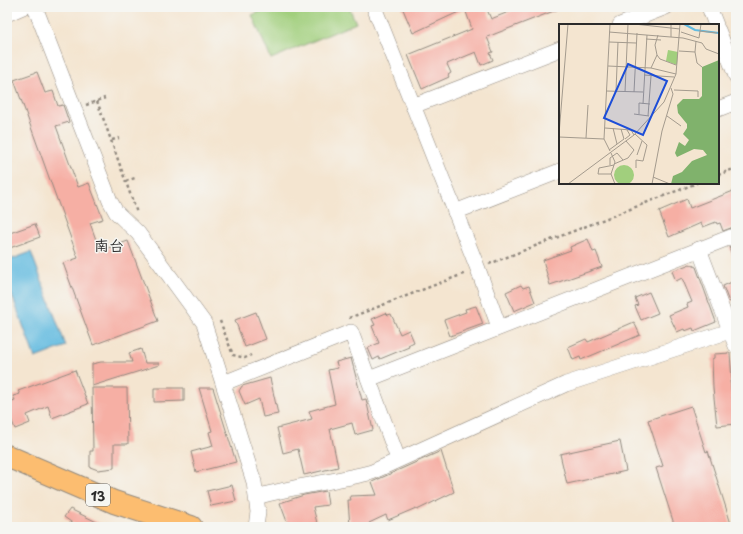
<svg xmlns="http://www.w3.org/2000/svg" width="743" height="534" font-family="'Playpen Sans','Klee One',sans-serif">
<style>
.green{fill:#a1cf7d;stroke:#667d54}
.water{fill:#63bbe0;stroke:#477386}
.building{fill:#f6afa4}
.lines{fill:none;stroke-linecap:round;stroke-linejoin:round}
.minor-casing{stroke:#90887e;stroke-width:16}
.highway-casing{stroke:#90887e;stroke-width:24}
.path{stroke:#90887e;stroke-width:2.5;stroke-dasharray:3 3;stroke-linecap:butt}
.minor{stroke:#fff;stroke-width:15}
.highway{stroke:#fcbd6f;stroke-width:22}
.labels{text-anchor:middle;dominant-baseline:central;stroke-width:3;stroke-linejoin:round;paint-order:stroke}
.shield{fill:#f6f6f2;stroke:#686867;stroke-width:1}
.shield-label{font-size:13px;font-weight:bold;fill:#2b2b2b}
.neighbourhood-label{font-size:15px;font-weight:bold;fill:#2b2b2b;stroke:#f6f6f2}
.inset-river{fill:none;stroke:#63bbe0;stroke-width:2}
.inset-road{fill:none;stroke:#a49b8e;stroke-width:1}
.view{fill:#1d4ed8;fill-opacity:0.15;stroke:#1d4ed8;stroke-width:2}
.inset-edge{fill:none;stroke:#2b2b2b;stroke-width:2}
</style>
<rect width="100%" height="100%" fill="#f6f6f2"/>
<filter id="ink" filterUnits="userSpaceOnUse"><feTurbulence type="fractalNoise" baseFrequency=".025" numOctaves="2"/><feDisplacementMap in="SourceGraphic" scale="8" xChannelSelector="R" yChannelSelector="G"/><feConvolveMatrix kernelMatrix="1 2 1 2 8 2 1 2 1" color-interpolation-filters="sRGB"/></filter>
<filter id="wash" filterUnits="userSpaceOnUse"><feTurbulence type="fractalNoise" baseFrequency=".012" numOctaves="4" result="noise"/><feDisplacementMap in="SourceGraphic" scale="16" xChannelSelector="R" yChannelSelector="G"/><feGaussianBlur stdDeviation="0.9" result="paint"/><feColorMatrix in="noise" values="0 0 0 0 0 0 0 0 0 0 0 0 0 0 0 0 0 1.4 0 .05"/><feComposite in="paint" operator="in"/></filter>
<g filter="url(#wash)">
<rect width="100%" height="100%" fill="#f4e5d0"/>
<path class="green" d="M271,7H349L356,23L271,59L252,15Z"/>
<path class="water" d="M31,252L66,346L35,358L7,282V261Z"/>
<g id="blocks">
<g class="building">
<path d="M402,7H486L491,19L521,7H564L487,37L493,52L490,53L493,60L481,65L476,52L447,64L451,73L448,75L449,77L422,89L408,55L472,29L465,9L413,33Z"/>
<path d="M37,72L45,93L53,91L58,106L63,105L69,122L56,126L78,187L89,183L103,219L90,223L100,251L128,241L158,321L93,345L63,263L78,258L14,80Z"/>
<path d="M736,190V226L723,231L720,223L717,224L716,222L703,227L701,223L669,237L659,211L687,199L690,208Z"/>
<path d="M35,224L40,237L7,249V234Z"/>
<path d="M588,239L593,252L596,251L602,267L550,285L543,260L571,250L570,247Z"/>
<path d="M736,245V263H735L729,247Z"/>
<path d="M690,264L696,267L716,322L694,331L693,328L685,331L684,329L677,332L669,315L688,307L687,304L692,302L682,278L676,281L672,271Z"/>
<path d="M736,280V299L729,302L723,286Z"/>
<path d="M521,285L523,288L529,286L535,302L514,311L506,292Z"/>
<path d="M649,292L658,313L641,320L635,306L638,305L635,298Z"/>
<path d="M476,306L483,324L450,336L444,320L466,312L465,309Z"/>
<path d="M256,312L266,339L245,347L235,320Z"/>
<path d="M386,313L388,315L391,314L400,334L409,330L414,342L408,345L409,347L380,359L379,357L373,360L368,348L379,343L372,326L375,325L372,319Z"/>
<path d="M634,322L640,335L581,360L580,357L573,360L568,347L586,339L588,342Z"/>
<path d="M141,349L145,363H159V365L92,386V364L101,362H132L129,353Z"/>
<path d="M730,353L732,381H730L736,424L717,426L713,388L712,359L714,358V354Z"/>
<path d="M351,358L362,400L366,399L373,430L355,435L352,423L330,429L338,467L304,475L298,449L283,453L277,428L312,419L309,411L335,404L328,370L338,368L336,362Z"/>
<path d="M75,370L88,404L52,418L48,406L27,415L30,423L15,429L7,408L11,406L10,402L15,400L13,396L20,394L18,391Z"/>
<path d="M270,378L278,414L263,417L259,399L245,405L239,391L242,386Z"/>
<path d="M92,388H127L128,444H114V468L98,470L90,467V451H93Z"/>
<path d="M154,388H184V401L154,402Z"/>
<path d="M199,388H213L236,462L196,472L191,452L213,446L209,432L212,431Z"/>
<path d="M691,406L706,452L708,451L732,527H675L656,468L663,466L648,420Z"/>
<path d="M620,441L626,471L567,484L560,454Z"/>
<path d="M441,451L454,492L417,510L416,508L388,520L386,515L369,523L370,527H350L348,500H351L350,496L377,495L372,482Z"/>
<path d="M232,485L236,501L211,506L207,491Z"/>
<path d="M326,491L328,505L313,507L318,527H289L280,503L304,495Z"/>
<path d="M70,509L107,527H78L64,517Z"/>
</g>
</g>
</g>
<g filter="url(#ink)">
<use href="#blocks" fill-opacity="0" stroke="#90887e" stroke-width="1"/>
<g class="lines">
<g class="minor-casing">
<g id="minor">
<path d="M35,7L110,201L116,212L138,233L204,323L254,482L258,512L256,527"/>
<path d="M374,7L478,269L499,327"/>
<path d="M709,7L716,25"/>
<path d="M7,14L23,7"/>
<path d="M620,25L666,7"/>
<path d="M718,30L736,76"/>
<path d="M413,106L560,49"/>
<path d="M718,109L736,102"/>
<path d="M455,212L560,171"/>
<path d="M699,249L736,346"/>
<path d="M369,379L736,235"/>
<path d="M224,383L351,332L398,459"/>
<path d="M257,497C294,486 334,482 372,472L566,384L730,331"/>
</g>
</g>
<g class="highway-casing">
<path id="highway" d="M7,456L114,502L191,527"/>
</g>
<g class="path">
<path d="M97,101L137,213"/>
<path d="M86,105L105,98"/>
<path d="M112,140L119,138"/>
<path d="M718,175L736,168"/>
<path d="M126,181L135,178"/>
<path d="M489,264L697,183"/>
<path d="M349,318L466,273"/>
<path d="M220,321L233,355L245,358L251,355"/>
</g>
<use href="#minor" class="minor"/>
<use href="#highway" class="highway"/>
</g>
</g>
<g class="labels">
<rect class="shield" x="86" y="484" width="24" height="22" rx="3"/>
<g class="shield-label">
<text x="98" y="495">13</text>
</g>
<g class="neighbourhood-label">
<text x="109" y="244">南台</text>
</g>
</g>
<g transform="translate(559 24)">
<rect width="160" height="160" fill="#f4e5d0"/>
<path d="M109,26L119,28L118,41L107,37ZM55 151a10 10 0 1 1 20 0a10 10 0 1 1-20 0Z" fill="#a1cf7d"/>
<path d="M160,36V160H112L114,152L123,148L133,137L148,131L144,126L135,125L118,133L116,129L120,118L126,122L130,116L124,110L128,104V100L119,89L118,81L124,75H140L143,72V43Z" fill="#80b26c"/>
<path class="inset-river" d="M125,0L136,6L160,9"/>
<path class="inset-road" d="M51,0L45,115L51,127M75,0L121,5M141,7L158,9M50,8L124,14L143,19L147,25L160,30M122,8L140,14L142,0M112,13V0M87,15L102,16M50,18L77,19M120,27L136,28L137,17M136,28L138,39L143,43M98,31L101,35L117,41M49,42L92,44L117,50M92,44L98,31L96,21L99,11M85,51L115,53M115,66L139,67V73M47,67L84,68M57,67L59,18M66,68L69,0M75,68L78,9M84,80L88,11M75,90L90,92M80,90V79L91,80M89,92L92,52M108,92L122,102M46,104L72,106L75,111M54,104L58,120M0,110L9,0M76,110L88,121L84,137L77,136V144M0,113L45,115M27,114L29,81M66,115L71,111L68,106M50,126L65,115L62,105M52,129L56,138L52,150L56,160M78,131L83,117M55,140L69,134L75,126L67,117M51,141V134L58,129L64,136M52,150H39L40,144L55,141M94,153L111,160M9,160L75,111L105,78L117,50L121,0M93,160L103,107L114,70L112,64"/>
<path class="view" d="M69,40L108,57L84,111L45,94Z"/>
<rect width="160" height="160" class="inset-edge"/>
</g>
<rect width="743" height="534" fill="none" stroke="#f6f6f2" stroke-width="24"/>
</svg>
